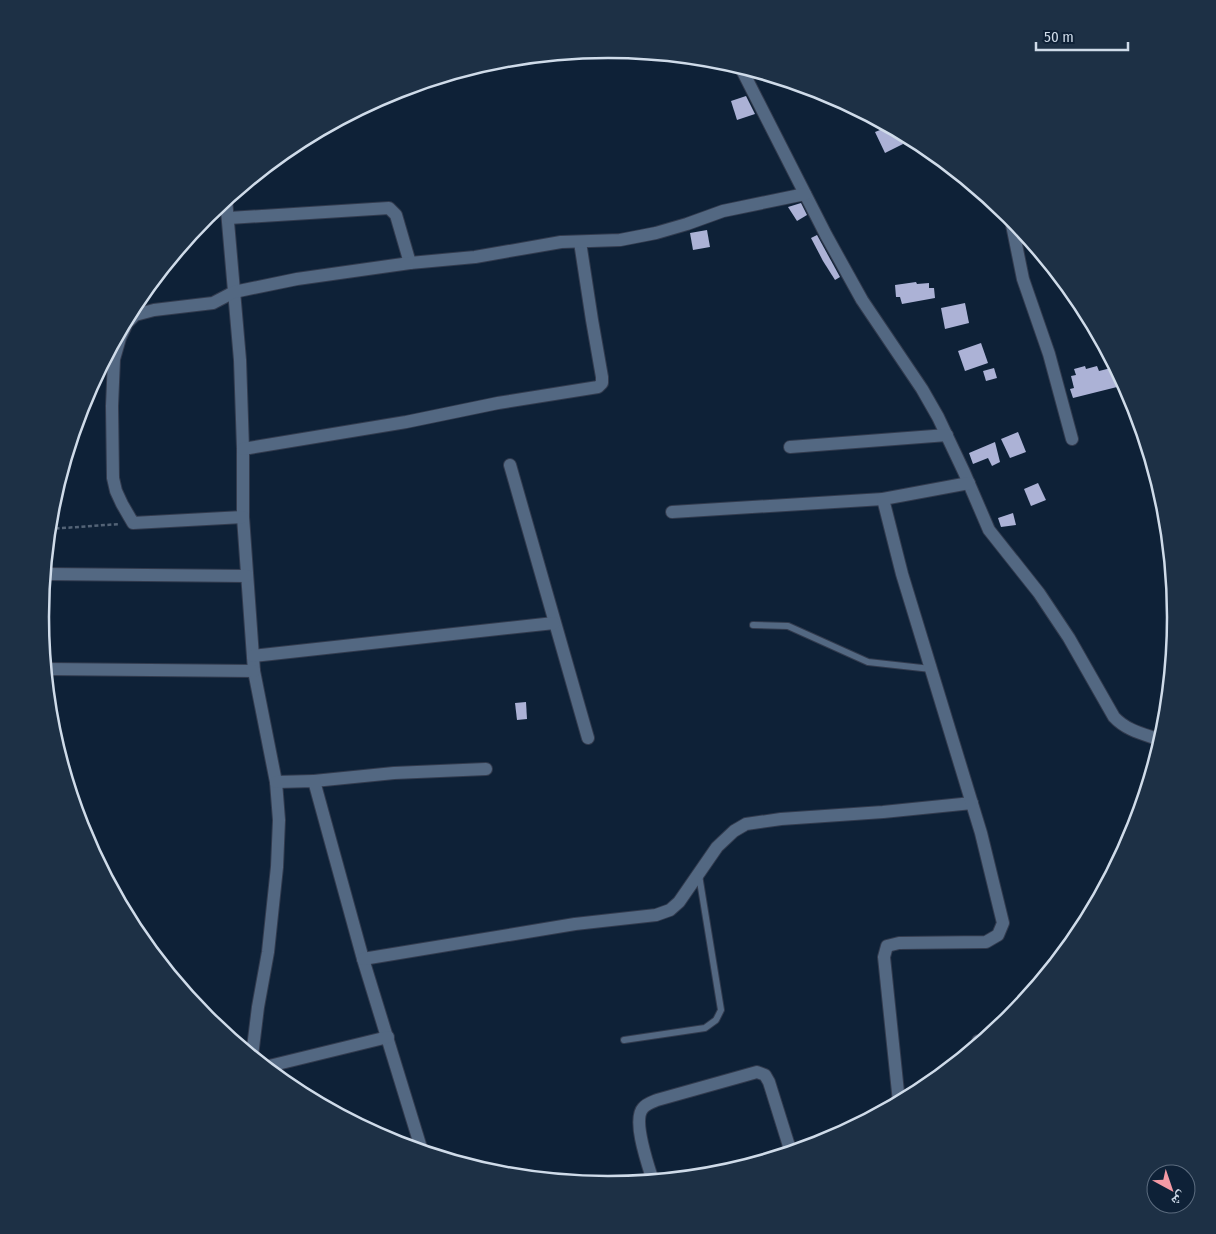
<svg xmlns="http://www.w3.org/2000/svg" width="1216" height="1234" font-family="'Fira Sans Condensed','Noto Naskh Arabic',sans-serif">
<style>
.building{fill:#acb2d6}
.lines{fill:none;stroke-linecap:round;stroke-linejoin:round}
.service-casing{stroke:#323b4e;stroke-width:8}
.minor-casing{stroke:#323b4e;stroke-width:14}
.path{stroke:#536376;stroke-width:2.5;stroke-dasharray:4 2.5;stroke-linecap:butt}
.service{stroke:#536882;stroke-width:6}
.minor{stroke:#536882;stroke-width:12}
.rim{fill:none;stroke:#cfdbe9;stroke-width:2.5}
</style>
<rect width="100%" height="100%" fill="#0e2137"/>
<g class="building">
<path d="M746,96L755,114L737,120L731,101Z"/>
<path d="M875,119L897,130L903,144L885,153L875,132L880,130Z"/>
<path d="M801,203L807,215L797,221L788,207Z"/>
<path d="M707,230L710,247L693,250L690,233Z"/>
<path d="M817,235L840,277L835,280L823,261L811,238Z"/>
<path d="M916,282L917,284L929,283V288H934L935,298L902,304L900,297H896L895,285Z"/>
<path d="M965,303L969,323L945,329L941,308Z"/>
<path d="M981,343L988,363L965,371L958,351Z"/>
<path d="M1085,366L1086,369L1097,366L1099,371L1115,367L1125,385L1073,398L1070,389L1074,388L1071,376L1076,375L1074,369Z"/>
<path d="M994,368L997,378L986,381L983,371Z"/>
<path d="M1018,432L1026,452L1010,458L1001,439Z"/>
<path d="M995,442L1000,462L992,466L988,458L973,464L969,453Z"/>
<path d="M1038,483L1046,500L1031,506L1024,489Z"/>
<path d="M1013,513L1016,525L1001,527L998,518Z"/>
<path d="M526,702L527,719L517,720L515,703Z"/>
</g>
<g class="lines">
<g class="service-casing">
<g id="service">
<path d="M753,625L788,626L868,662L931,669"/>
<path d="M624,1040L705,1028L716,1020L721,1010L699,875"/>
</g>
</g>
<g class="minor-casing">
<g id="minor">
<path d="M740,66L826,235L862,300L922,389L938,417L964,472L989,530L1039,593L1069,638L1114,717C1127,731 1144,734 1161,740"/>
<path d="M226,199L240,360L243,449V517L254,671L276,782L279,820L277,867L268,952L258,1007L252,1056"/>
<path d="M1010,215L1023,279L1049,354L1072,439"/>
<path d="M229,218L389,208L396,215L410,263"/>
<path d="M790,447L947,435"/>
<path d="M243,449L406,422L498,403L598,387L602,383V377L592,320L580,242"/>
<path d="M510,465L588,738"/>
<path d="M672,512L883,499"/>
<path d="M243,517L133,523L122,504L116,491L113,478L112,406L114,359L120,338L127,323L135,315L154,310L213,303L234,292L297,279L410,263L475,257L561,242L620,240L656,233L687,224L723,211L805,194"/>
<path d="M44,574L247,576"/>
<path d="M253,656L554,623"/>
<path d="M45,669L254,671"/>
<path d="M314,781L394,773L486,769"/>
<path d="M276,782L314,781L363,959L422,1151"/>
<path d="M363,959L575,924L656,915L670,910L679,902L717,847L734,831L746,824L781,819L883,812L972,803"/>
<path d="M978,1041V1045"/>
<path d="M265,1067L388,1037"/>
<path d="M899,1102L884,957L887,946L899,943L986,942L998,935L1003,923L981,833L902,574L883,499L969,483"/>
<path d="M653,1181C648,1165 632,1120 643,1108C646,1104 652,1102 657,1100L757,1072L765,1075L769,1082L789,1146L787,1154"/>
</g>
</g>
<path class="path" d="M49,529L120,524"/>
<use href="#service" class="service"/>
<use href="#minor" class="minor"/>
</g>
<path d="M0 0H1216V1234H0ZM49 617a559 559 0 1 1 1118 0a559 559 0 1 1-1118 0Z" fill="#1d3045" fill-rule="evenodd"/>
<path class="rim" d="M49 617a559 559 0 1 1 1118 0a559 559 0 1 1-1118 0Z"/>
<g transform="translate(1171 1189) rotate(140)"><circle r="24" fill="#0e2137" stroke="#5b6b7e"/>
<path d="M0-4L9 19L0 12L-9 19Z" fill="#f49aa5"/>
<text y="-8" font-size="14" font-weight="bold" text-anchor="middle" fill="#cfdbe9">ش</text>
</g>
<path d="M1036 42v8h92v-8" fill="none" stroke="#cfdbe9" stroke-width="2.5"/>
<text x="1044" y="42" font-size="15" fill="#cfdbe9" stroke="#0e2137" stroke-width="4" paint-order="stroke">50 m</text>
</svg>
